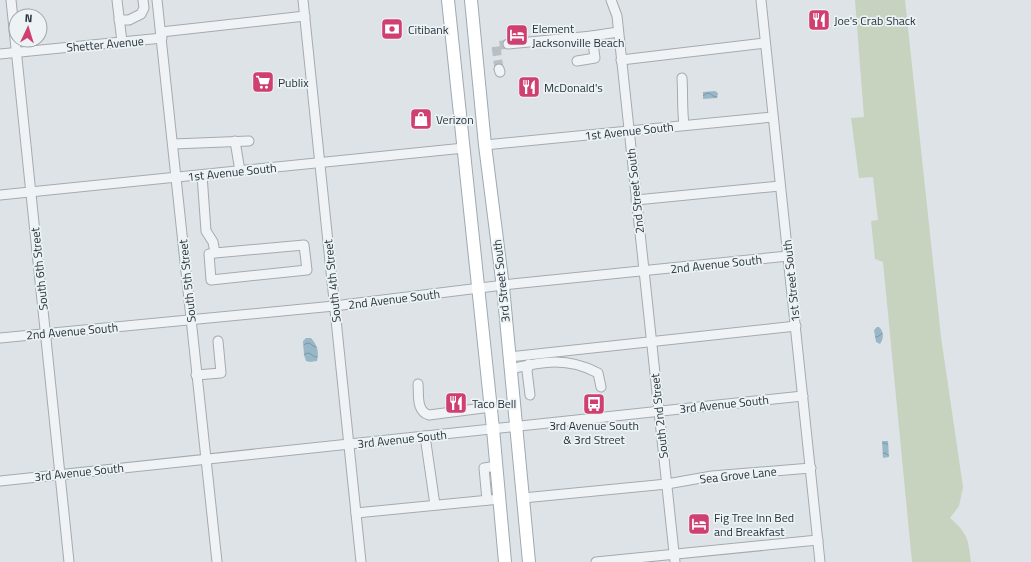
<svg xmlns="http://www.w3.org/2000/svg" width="1031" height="562" font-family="'Titillium Web',sans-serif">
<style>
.grass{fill:#c7d2bf}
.water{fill:url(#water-waves)}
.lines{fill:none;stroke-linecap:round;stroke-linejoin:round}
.minor-tunnel{stroke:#b9c0c5;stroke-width:9;stroke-dasharray:9 4.5;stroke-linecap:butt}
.minor-casing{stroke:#a3abb1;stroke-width:11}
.major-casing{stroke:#9daab3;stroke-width:14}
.minor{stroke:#f0f3f6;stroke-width:9}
.major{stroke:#fff;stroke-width:12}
.labels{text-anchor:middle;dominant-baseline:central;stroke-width:3.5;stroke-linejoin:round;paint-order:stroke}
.poi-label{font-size:12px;fill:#27343e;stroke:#edf2f5;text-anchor:start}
.street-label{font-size:12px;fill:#27343e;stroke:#edf2f5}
</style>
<defs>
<pattern id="water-waves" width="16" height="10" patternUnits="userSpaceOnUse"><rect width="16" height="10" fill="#98b8c8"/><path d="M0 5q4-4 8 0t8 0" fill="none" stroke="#7c96a4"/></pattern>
</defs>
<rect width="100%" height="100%" fill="#dee3e7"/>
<path class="grass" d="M855,0H905L941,337L963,487L959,506L950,518C968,534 968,538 971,562H912L883,262L875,259L871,221L878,220L873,177L859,178L851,118L864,117Z"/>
<g class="water">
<path d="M715,91L718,93L717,98L703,99V92Z"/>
<path d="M877,327H879C884,331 884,339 880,344L876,342L874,330Z"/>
<path d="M306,338H311C318,346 319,352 317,361L310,362L306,361L304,355L303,341Z"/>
<path d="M882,441H888L889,457L883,458Z"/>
</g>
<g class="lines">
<path class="minor-tunnel" d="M499,69L496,46L508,44"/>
<g class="minor-casing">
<g id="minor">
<path d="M11,0L69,562"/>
<path d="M117,0L122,42"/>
<path d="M157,0L217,562"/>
<path d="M303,0L361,562"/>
<path d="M611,0L617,16L675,562"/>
<path d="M761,0L820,562"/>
<path d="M119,20H129L141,14L144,8L143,0"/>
<path d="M161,32L305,16"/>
<path d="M508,44L592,36"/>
<path d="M0,54L162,38"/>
<path d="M621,60L765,43"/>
<path d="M577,61L595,58L592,36L618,32"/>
<path d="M499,69L500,72"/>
<path d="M682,78C683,94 682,110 684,125"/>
<path d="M235,141L240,171"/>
<path d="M173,144L249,141"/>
<path d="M485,145L773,117"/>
<path d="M202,175L206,231L213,242L215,253L304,245L307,270L211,280L209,254L215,253"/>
<path d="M0,195L464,148"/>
<path d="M636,200L780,186"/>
<path d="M0,338L334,306L512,284L788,256"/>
<path d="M509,357L796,326"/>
<path d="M529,364L527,371L530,395"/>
<path d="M511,369C543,361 568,357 598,373L601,387"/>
<path d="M196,375L221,373L218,341"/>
<path d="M418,384C419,395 416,411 429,415L491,407"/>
<path d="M425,436L435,505"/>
<path d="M0,481L803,396"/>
<path d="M523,498L667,484L712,476L811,468"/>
<path d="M487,500L484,468L497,466"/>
<path d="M356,513L500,499"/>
<path d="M596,562L818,540"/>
</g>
</g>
<g class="major-casing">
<g id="major">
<path d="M448,0L493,429L505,562"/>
<path d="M471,0L485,145L503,287L529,562"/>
</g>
</g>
<use href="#minor" class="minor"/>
<use href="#major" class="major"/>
</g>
<defs>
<g id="restaurant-square" transform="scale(1.15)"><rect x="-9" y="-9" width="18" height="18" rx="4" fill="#cf4071" stroke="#edf2f5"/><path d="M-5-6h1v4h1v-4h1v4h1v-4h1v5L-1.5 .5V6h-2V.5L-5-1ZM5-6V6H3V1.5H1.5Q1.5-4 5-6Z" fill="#fff"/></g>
<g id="bank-square" transform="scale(1.15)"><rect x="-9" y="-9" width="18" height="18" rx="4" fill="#cf4071" stroke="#edf2f5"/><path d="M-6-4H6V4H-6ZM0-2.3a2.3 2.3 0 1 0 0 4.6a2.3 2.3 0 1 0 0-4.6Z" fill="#fff"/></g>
<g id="hotel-square" transform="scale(1.15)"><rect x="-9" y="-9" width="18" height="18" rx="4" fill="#cf4071" stroke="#edf2f5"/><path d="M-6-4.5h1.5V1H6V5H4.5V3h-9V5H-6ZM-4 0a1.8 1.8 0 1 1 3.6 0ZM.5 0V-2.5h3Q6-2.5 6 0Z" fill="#fff"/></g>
<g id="supermarket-square" transform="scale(1.15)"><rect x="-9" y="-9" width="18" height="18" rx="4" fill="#cf4071" stroke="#edf2f5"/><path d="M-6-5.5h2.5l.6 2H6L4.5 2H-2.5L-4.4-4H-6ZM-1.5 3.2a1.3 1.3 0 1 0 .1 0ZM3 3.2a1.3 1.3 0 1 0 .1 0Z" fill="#fff"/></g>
<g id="shop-square" transform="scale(1.15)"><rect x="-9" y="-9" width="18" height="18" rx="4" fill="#cf4071" stroke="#edf2f5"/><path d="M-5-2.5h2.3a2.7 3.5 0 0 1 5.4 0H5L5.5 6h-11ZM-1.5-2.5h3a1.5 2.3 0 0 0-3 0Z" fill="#fff"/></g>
<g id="bus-square" transform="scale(1.15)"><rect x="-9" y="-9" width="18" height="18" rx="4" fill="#cf4071" stroke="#edf2f5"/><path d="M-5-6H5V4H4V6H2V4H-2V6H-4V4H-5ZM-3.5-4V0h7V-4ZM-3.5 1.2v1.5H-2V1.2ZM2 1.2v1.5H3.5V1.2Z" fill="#fff"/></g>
</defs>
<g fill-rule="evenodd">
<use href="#restaurant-square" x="819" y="20"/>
<use href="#bank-square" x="392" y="29"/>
<use href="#hotel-square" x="517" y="35"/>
<use href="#supermarket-square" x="263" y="82"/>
<use href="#restaurant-square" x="529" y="87"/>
<use href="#shop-square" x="421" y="119"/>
<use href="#restaurant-square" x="456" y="403"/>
<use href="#bus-square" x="594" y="404"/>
<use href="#hotel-square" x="699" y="524"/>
</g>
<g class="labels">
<g class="poi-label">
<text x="834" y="20">Joe's Crab Shack</text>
<text x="532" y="28">Element<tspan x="532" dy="14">Jacksonville Beach</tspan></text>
<text x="408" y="29">Citibank</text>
<text x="278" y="82">Publix</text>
<text x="544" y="87">McDonald's</text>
<text x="436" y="119">Verizon</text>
<text x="472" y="403">Taco Bell</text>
<text x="594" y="425" text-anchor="middle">3rd Avenue South<tspan x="594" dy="14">&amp; 3rd Street</tspan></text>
<text x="714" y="517">Fig Tree Inn Bed<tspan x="714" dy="14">and Breakfast</tspan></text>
</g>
<g class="street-label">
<text transform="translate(105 44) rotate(-5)">Shetter Avenue</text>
<text transform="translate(629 131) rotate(-6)">1st Avenue South</text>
<text transform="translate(232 172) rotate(-6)">1st Avenue South</text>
<text transform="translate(635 191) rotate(-96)">2nd Street South</text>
<text transform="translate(716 264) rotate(-6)">2nd Avenue South</text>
<text transform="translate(39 269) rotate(-96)">South 6th Street</text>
<text transform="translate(187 281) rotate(-96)">South 5th Street</text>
<text transform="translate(332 281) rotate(-96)">South 4th Street</text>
<text transform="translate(501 281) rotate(-96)">3rd Street South</text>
<text transform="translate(791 281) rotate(-96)">1st Street South</text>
<text transform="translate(394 299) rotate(-7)">2nd Avenue South</text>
<text transform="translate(72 331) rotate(-5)">2nd Avenue South</text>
<text transform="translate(724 404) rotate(-6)">3rd Avenue South</text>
<text transform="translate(659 416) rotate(-96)">South 2nd Street</text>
<text transform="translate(402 439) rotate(-6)">3rd Avenue South</text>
<text transform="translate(79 472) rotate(-6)">3rd Avenue South</text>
<text transform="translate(738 475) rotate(-6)">Sea Grove Lane</text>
</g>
</g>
<g transform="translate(28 28) rotate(4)"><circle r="19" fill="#edf2f5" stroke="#9ea6ac"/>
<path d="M0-3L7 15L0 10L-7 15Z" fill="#cf4071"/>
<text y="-6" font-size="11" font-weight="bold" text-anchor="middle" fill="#27343e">N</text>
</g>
</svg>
